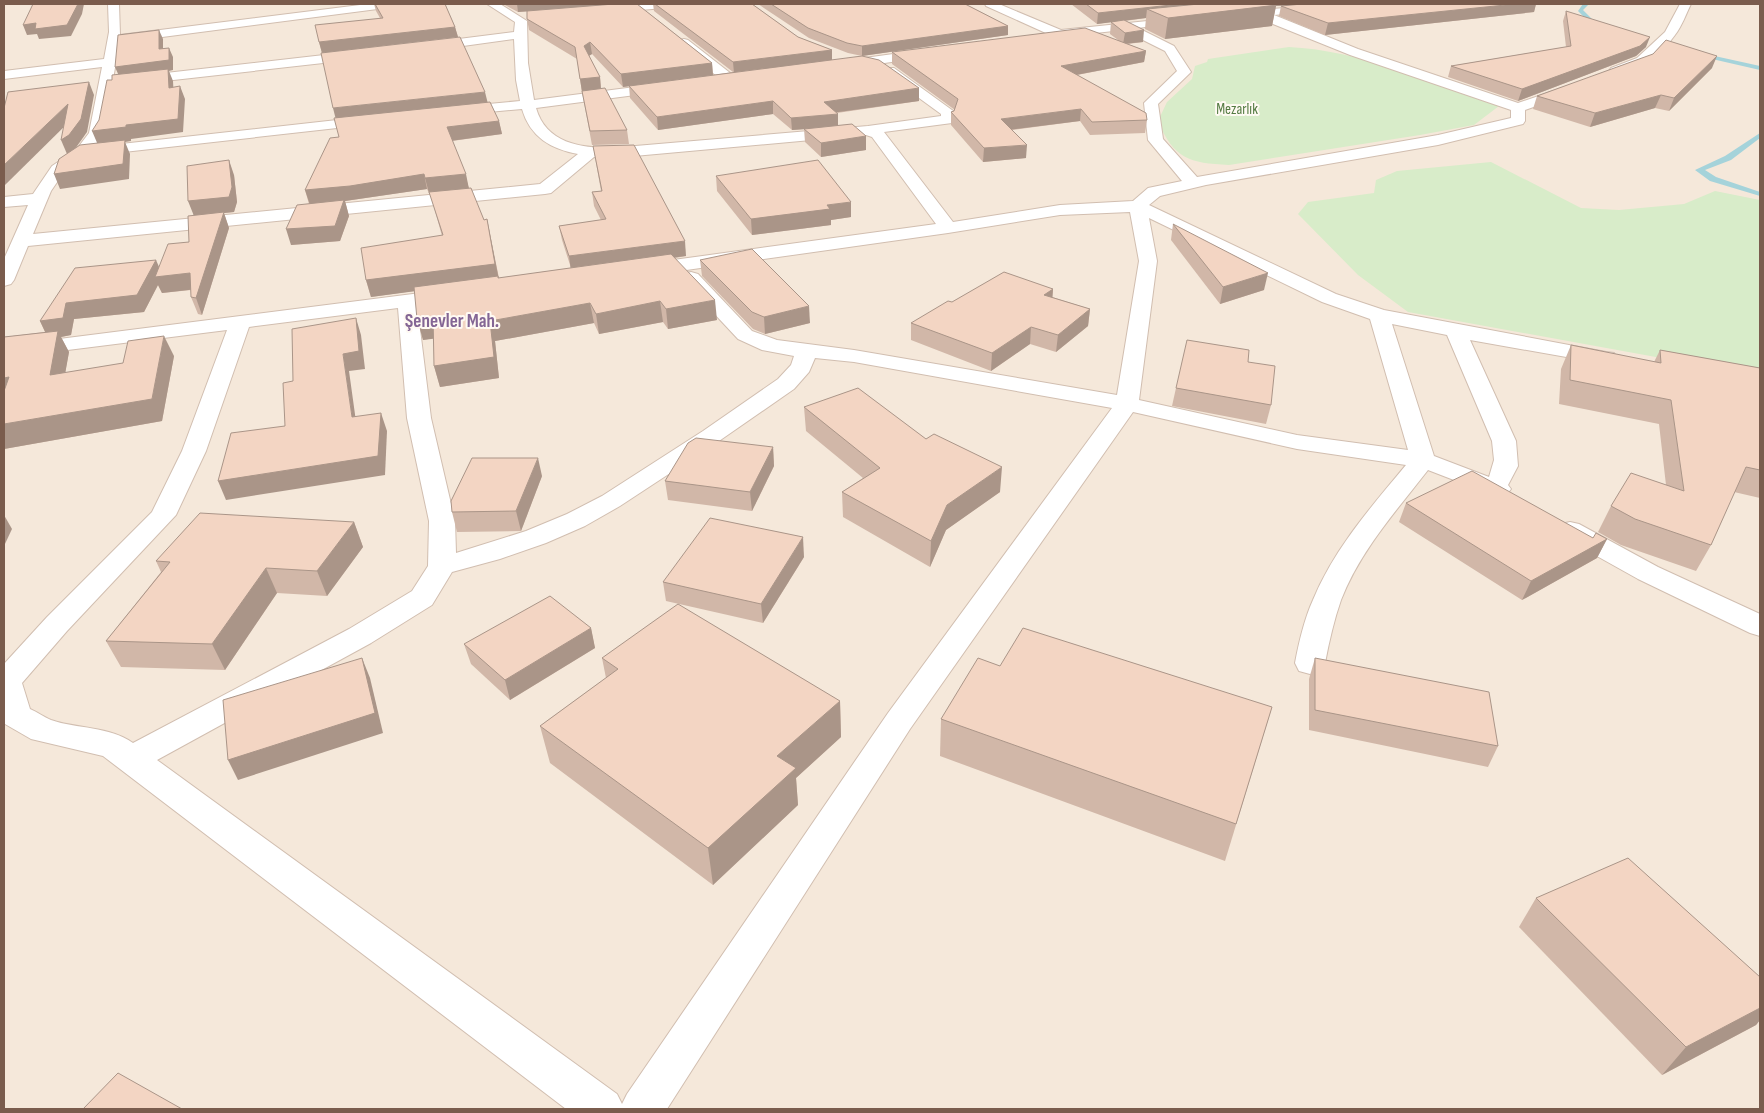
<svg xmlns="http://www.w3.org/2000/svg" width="1764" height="1113" font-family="'Sofia Sans Condensed',sans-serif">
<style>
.residential{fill:#f5e8da}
.green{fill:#d8ecc9}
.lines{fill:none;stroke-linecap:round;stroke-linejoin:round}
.stream{fill:#a5d3da;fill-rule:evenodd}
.minor-casing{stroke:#d1beb0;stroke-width:2}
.minor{fill:#fff;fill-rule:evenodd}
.wall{fill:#d1b7a8}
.shaded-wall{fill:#aa9588}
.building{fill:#f3d5c3;stroke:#aa9588}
.labels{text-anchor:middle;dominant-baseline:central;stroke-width:4;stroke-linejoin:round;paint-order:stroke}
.far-park-label{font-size:15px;fill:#537a41;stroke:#fffaf3}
.far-district-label{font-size:19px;font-weight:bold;fill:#846695;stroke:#fffaf3}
</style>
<rect width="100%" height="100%" fill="#fdf6ec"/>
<rect class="residential" x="4" y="4" width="1756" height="1105"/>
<g class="green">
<path d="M1289,47C1355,50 1438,81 1499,106L1474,125L1420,135L1229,165C1189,163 1174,159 1158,121L1167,102L1192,79L1195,66L1207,62L1208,59Z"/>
<path d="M1491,162L1581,208L1619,210L1684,204L1715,191L1760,200V376L1408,312L1358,275L1298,214L1308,202L1374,193L1376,180L1397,171Z"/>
</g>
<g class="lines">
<g class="stream">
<path d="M1583,4H1589L1583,10L1595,22L1605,25V27L1591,24L1578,11Z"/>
<path d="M1701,53L1760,66V70L1699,56Z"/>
<path d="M1760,133V138L1731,160L1705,170L1716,177L1760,192V196L1710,181L1695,170L1725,156Z"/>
</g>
<g class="minor-casing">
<g id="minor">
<path d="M108,4H119L120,35L368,4H399L393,7L124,42L120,40L113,79L359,51L365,55L359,59L111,87L103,133L94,147L373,116L378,117L380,120L378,123L373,124L88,156L64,172L51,191L33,234L540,184L578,154C551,149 530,137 522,109L456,115L451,114L449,111L451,108L456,107L520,101L516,80L514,39L427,51L421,47L427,43L514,32L515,22L487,4H500L527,21L528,63L534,100L666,83L673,87L666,91L536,108C546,143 580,148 612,148L868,126L941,116V114L882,71L884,68H894L956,113L952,123L884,132L953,222L1060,205L1133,201L1148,188L1182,181L1148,140L1144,103L1177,71L1165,51L1123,30L1049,38L1048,34L986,6L985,4H999L1061,30L1186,17L1188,19L1186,21L1182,22L1138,28L1174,46L1191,72L1158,104L1163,139L1197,177L1438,135L1511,118V110L1350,55L1273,24L1260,16L1237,18L1231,15L1237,12L1329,4H1370L1365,7L1274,15L1358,49L1518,103L1571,85L1578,89L1576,92L1525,110V121L1523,124L1438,145L1206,185L1160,196L1149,205L1336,294L1384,310L1606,352L1614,353L1617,358L1614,363L1606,364L1470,340L1516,441L1518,466L1508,485L1511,489L1507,494L1498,497L1428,470C1396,511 1360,551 1341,600C1334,620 1329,642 1325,663L1321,671L1310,674L1299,671L1295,663C1299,642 1304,620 1313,600C1334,549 1371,507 1406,465L1297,449L1133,412L910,729L667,1109H566L103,756L31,739L5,724L4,664L47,617L152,512L182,451L227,330L4,358V346L452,289L459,291L462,295L459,299L417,305L431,418L455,521L456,553L526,531L567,514L602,496L703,431L778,379L791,365L794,356L762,350L738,339L681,278L684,274L691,272L698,274L752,331L777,340L854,350L1117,395L1139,261L1130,212L1060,215L948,233L644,276L637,274L634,270L637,266L644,264L936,224L872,137L866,135L612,158L594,157L551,193L545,194L28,246L14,280L11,284L4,286V259L28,205L4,207V197L33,194L52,166L76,150L89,133L102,67L4,79V71L104,59L109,32ZM1149,218L1322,302L1370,319L1408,450L1297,435L1139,400L1157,261ZM398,308L407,418L429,521L428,566L412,591L349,629L133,743C109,726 77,729 51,720C44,717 37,712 30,709L22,683L67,631L176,515L206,451L249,327ZM1392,324L1447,335L1492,441L1494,460L1489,477L1434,456ZM815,358L854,362L1112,408L888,713L627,1094L622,1104L617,1094L157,760L371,643L432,605L452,572L500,559L546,543L585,526L620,506L719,441L794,389L809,372Z"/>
<path d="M639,4H682L676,7L605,13L599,10L605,7Z"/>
<path d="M1680,4H1691C1686,14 1682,26 1675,35C1664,51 1631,79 1611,74L1609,71L1611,68L1637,58L1665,32Z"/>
<path d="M684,39L688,40L734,76L736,79L734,82H724L680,46L678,43L680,40Z"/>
<path d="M929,49L935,53L933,56L843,69L837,65L843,61Z"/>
<path d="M1570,522L1579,524L1658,567L1760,614V636L1750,633L1638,579L1561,536L1557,530L1561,524Z"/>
</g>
</g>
<use href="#minor" class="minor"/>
</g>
<g class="wall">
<path d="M374,4H445L455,27L458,37L322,53L319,42L380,18L376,11Z"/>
<path d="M503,4H637L712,63L713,75L733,72L654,11L653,4H752L798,37L832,50V60L919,88V101L837,113L838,126L866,136V150L821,157L805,142L804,129L792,130L773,114L658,130L630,98L629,86L623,87L592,54L589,56L600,77L601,88L627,130L629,144L592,145L582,92L577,59L529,30L527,19L534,11L518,12Z"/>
<path d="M758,4H965L1008,26V35L862,56L848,53L809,38Z"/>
<path d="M1071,4H1536L1534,12L1325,35L1279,16L1281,6H1276L1272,26L1165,39L1145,29L1146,18L1125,21L1143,42L1128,44L1146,51L1144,62L1077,75L1147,120L1145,133L1090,135L1080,121L1012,130L1026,158L983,162L951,125V112L954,111L955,110L892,64V52L1118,40L1110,34L1111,22L1097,24Z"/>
<path d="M1566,11L1646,47L1636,56L1518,101L1448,77L1451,66L1566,47L1563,21Z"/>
<path d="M1712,68L1669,111L1655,108L1590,127L1533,109L1537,96Z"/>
<path d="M487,102L499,121L502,134L452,141L469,188L484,220L487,219L499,278L571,268L562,240L559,226L601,220L594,206L592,192L601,191L593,146L686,256L675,258L717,320L668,329L663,322L599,334L594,323L495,341L499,378L440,387L434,366V338L423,340L414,291L371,297L366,280L442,236L430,193H429L427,189L345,201L349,216L340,241L291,245L309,204L305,190L339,137Z"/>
<path d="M234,175L237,202L234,212L224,213L229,228L202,315L198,314L191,297V290L162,293L158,285L144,312L74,319L71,335L61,337L69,352L65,373L174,356L162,421L4,449V337L45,332L40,321L159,267L189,242L193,215Z"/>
<path d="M716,176L851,217L831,220V225L752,235L717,191Z"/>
<path d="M1173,224L1264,290L1220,304L1171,240Z"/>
<path d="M700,260L810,323L765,334L753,329L702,276Z"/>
<path d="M1053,289L1052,297L1090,309L1088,326L1056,352L1030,344L991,371L911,340V323L952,302Z"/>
<path d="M1571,345L1654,362L1660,350L1760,368V498L1734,492L1711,545L1696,571L1621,545L1598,532L1611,506L1666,485L1659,424L1559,404L1561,369Z"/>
<path d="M1248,362L1271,405L1266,424L1172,406L1176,388Z"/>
<path d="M804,407L926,439L1000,492L946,530L930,567L843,517L842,492L863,478L806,431Z"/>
<path d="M773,447L774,466L752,511L668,500L665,481Z"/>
<path d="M542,476L521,531L457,532L452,512Z"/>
<path d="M1406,503L1593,538L1607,539L1597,558L1522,600L1399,522Z"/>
<path d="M354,522L363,547L327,596L277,593L225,670L121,667L106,641L161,572L156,561Z"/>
<path d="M804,557L763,623L666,601L663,582Z"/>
<path d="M591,628L595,648L510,700L471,664L464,644Z"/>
<path d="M602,658L840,701L841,737L796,778L798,805L713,885L550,763L540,726L606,678Z"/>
<path d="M1315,658L1498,746L1488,767L1309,730V679Z"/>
<path d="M1000,666L1272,707L1225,861L940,756L941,719Z"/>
<path d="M1536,898L1760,977V1020L1756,1025L1662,1075L1519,927Z"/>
</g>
<g class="shaded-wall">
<path d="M78,4H84L82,14L71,36L39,39L37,34L27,35L23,25Z"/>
<path d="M517,4H620L518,12Z"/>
<path d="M1180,4H1308L1276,6L1272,26L1165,39L1168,18L1147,9L1146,18L1097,24L1098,13Z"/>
<path d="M1515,4H1536L1534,12L1325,35L1328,23Z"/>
<path d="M1008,26V35L862,56V46Z"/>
<path d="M455,27L458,37L322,53L319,42Z"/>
<path d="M159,30L163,39V58L159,49Z"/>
<path d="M1144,30L1143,42L1123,44L1125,33Z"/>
<path d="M1650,37L1646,47L1636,56L1518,101L1522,89Z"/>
<path d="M590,42L592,54L585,58L584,46Z"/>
<path d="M169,48L173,57V70L169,71L173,81L174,101L119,76L115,67Z"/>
<path d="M832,50V60L734,73L733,62Z"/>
<path d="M1146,51L1144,62L1060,78L1061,66Z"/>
<path d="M1717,56L1712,68L1669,111L1674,98Z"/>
<path d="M712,63L713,76L623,87L621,74Z"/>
<path d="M600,77L601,90L582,92L580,79Z"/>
<path d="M89,82L94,95L87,132L75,149L67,154L61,140Z"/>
<path d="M180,86L185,99L183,132L131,139V141L125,142L130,154L129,179L60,189L54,174L98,145L92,131L126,125Z"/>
<path d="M919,88V101L824,114V102Z"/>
<path d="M485,92L488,104L336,120L333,108Z"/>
<path d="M1661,95L1655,108L1590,127L1595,113Z"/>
<path d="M773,101V114L658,130L657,117Z"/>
<path d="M68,104L74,117L4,186V165Z"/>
<path d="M1081,109L1080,121L1000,131L1001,119Z"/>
<path d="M838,114V127L792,130L791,118Z"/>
<path d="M499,121L502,134L450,141L447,127Z"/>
<path d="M866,136V150L821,157V143Z"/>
<path d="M1027,145L1026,158L983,162L984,148Z"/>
<path d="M229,160L234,175L237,202L234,212L224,213L229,228L202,315L196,298L194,216L188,201Z"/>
<path d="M424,174L427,189L345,201L349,216L340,241L291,245L286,229L310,205L305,190Z"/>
<path d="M466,174L469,189L429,193L425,178Z"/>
<path d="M851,202V217L831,220V225L752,235L751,219L827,205Z"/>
<path d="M487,219L499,280L371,297L366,280Z"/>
<path d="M685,241L686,256L571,271L569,256Z"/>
<path d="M156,260L163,276L190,273L197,289L162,293L158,285L144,312L74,319L71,335L61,337L69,352L61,397L50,375L48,338L40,321L66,303Z"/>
<path d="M1268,273L1264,290L1220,304L1223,287Z"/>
<path d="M1053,289L1052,306L1044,295Z"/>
<path d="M715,300L717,320L668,329L666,309Z"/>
<path d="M660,301L663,322L599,334L596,314Z"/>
<path d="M590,303L594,323L495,341L499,378L440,387L434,366L490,321Z"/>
<path d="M809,306L810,323L765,334L764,317Z"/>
<path d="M1090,309L1088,326L1056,352L1058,335Z"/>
<path d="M433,317L439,338L423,340L417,319Z"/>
<path d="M356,318L361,335L365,369L349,371L358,436L352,417L343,354Z"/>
<path d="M1031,327L1030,344L991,371L992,353Z"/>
<path d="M164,336L174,356L162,421L4,449V424L152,399Z"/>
<path d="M9,377L4,402V378Z"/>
<path d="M381,413L387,431L385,475L226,500L218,481Z"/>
<path d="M773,447L774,466L752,511L750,492Z"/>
<path d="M538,458L542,476L521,531L516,511Z"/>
<path d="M1002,467L1000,492L946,530L930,567L931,541L947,505Z"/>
<path d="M4,515L12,529L4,546Z"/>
<path d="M354,522L363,547L327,596L317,571Z"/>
<path d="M803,537L804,557L763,623L761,604Z"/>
<path d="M1607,539L1597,558L1522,600L1531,581Z"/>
<path d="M266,568L277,593L225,670L212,644Z"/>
<path d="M591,628L595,648L510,700L505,680Z"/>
<path d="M362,658L370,678L383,733L238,780L228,760Z"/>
<path d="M840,701L841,737L796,778L798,805L713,885L708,848L777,756Z"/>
<path d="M1760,1008V1020L1756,1025L1662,1075L1686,1047Z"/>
</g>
<g class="building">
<path d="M33,4H78L67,25L35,29L36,23L23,25Z"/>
<path d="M375,4H445L455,27L319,42L315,25L383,18Z"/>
<path d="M614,4H637L712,63L621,74L590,42L584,46L600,77L580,79L575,47L527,19V11Z"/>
<path d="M655,4H752L798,37L832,50L733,62Z"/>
<path d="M771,4H965L1008,26L862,46L847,43L808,28Z"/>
<path d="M1086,4H1180L1098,13Z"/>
<path d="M1199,4H1274L1277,5L1168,18L1147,9Z"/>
<path d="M1302,4H1515L1328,23L1281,6Z"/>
<path d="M1566,11L1650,37L1640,46L1522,89L1451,66L1571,46Z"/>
<path d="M1124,20L1144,30L1125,33L1111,22Z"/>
<path d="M1085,28L1146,51L1061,66L1146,113L1147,120L1092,122L1081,109L1001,119L1027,145L984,148L951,112L954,111L958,99L892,52Z"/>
<path d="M159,30V49L169,48V60L115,67L118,35Z"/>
<path d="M460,37L485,92L333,108L321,53Z"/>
<path d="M1666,40L1717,56L1674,98L1661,95L1595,113L1537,96L1653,54Z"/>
<path d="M862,56L879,60L919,88L824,102L838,114L791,118L773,101L657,117L629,86Z"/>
<path d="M168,69L169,88L180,86L178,119L126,125V127L92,131L99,120L107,80H112V75Z"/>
<path d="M89,82L81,119L69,135L61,140L68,104L4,165V108L8,92Z"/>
<path d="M605,88L627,130L590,131L582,91Z"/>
<path d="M490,102L499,121L447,127L466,174L425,178L424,174L350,186L305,190L330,138L339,137L334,118Z"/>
<path d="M852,124L866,136L821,143L804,129Z"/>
<path d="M125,140L123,164L54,174L59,159L80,145Z"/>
<path d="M634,145L685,241L569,256L559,226L606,219L592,192L602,191L593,146Z"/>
<path d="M229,160L232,187L229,197L188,201L187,166Z"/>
<path d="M818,160L851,202L827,205L830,209L751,219L716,176Z"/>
<path d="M471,188L484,220L487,219L495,264L366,280L361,248L443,235L429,192Z"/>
<path d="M344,200L335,226L286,229L297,205Z"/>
<path d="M224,212L196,298L191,297L190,273L155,277L168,244L189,242L188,216Z"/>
<path d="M1173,224L1268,273L1223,287Z"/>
<path d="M752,249L809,306L764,317L752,312L700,260Z"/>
<path d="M671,254L715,300L666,309L660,301L596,314L590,303L490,321L494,357L434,366L433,317L417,319L414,287L498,276V278Z"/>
<path d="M156,260L137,295L66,303L63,318L40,321L75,268Z"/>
<path d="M1004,272L1053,289L1044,295L1090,309L1058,335L1031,327L992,353L911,323L948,301L952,302Z"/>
<path d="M356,318L359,351L343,354L352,417L381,413L378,456L218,481L231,433L285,426L283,383L293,381L292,329Z"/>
<path d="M58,331L50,375L123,363L128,341L164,336L152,399L4,424V391L9,377L4,378V337Z"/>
<path d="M1187,340L1249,350L1248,362L1275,366L1271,405L1176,388Z"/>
<path d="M1571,345L1661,363L1660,350L1760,368V470L1746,467L1711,545L1635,519L1611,506L1631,473L1684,491L1671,400L1570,380Z"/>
<path d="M858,388L926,439L934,434L1002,467L947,505L931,541L842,492L880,468L804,407Z"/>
<path d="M696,438L773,447L750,492L665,481L688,443Z"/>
<path d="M472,458H538L516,511L452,512L451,501Z"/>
<path d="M1472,471L1593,538L1596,533L1607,539L1531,581L1406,503Z"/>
<path d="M200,513L354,522L317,571L266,568L212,644L106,641L170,562L156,561Z"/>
<path d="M710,518L803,537L761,604L663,582Z"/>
<path d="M550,596L591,628L505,680L464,644Z"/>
<path d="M678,604L840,701L777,756L796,768L708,848L540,726L618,669L602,658Z"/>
<path d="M1023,628L1272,707L1236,824L941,719L978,658L1000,666Z"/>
<path d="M362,658L375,713L228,760L223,700Z"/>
<path d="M1315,658L1489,692L1498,746L1315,710Z"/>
<path d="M1628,858L1760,977V1008L1686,1047L1536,898Z"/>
<path d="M118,1073L182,1109H83Z"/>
</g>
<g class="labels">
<g class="far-park-label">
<text x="1237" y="109">Mezarlık</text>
</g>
<g class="far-district-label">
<text x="452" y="321">Şenevler Mah.</text>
</g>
</g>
<rect width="1764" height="1113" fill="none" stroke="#7a5c4d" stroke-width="10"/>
</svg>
